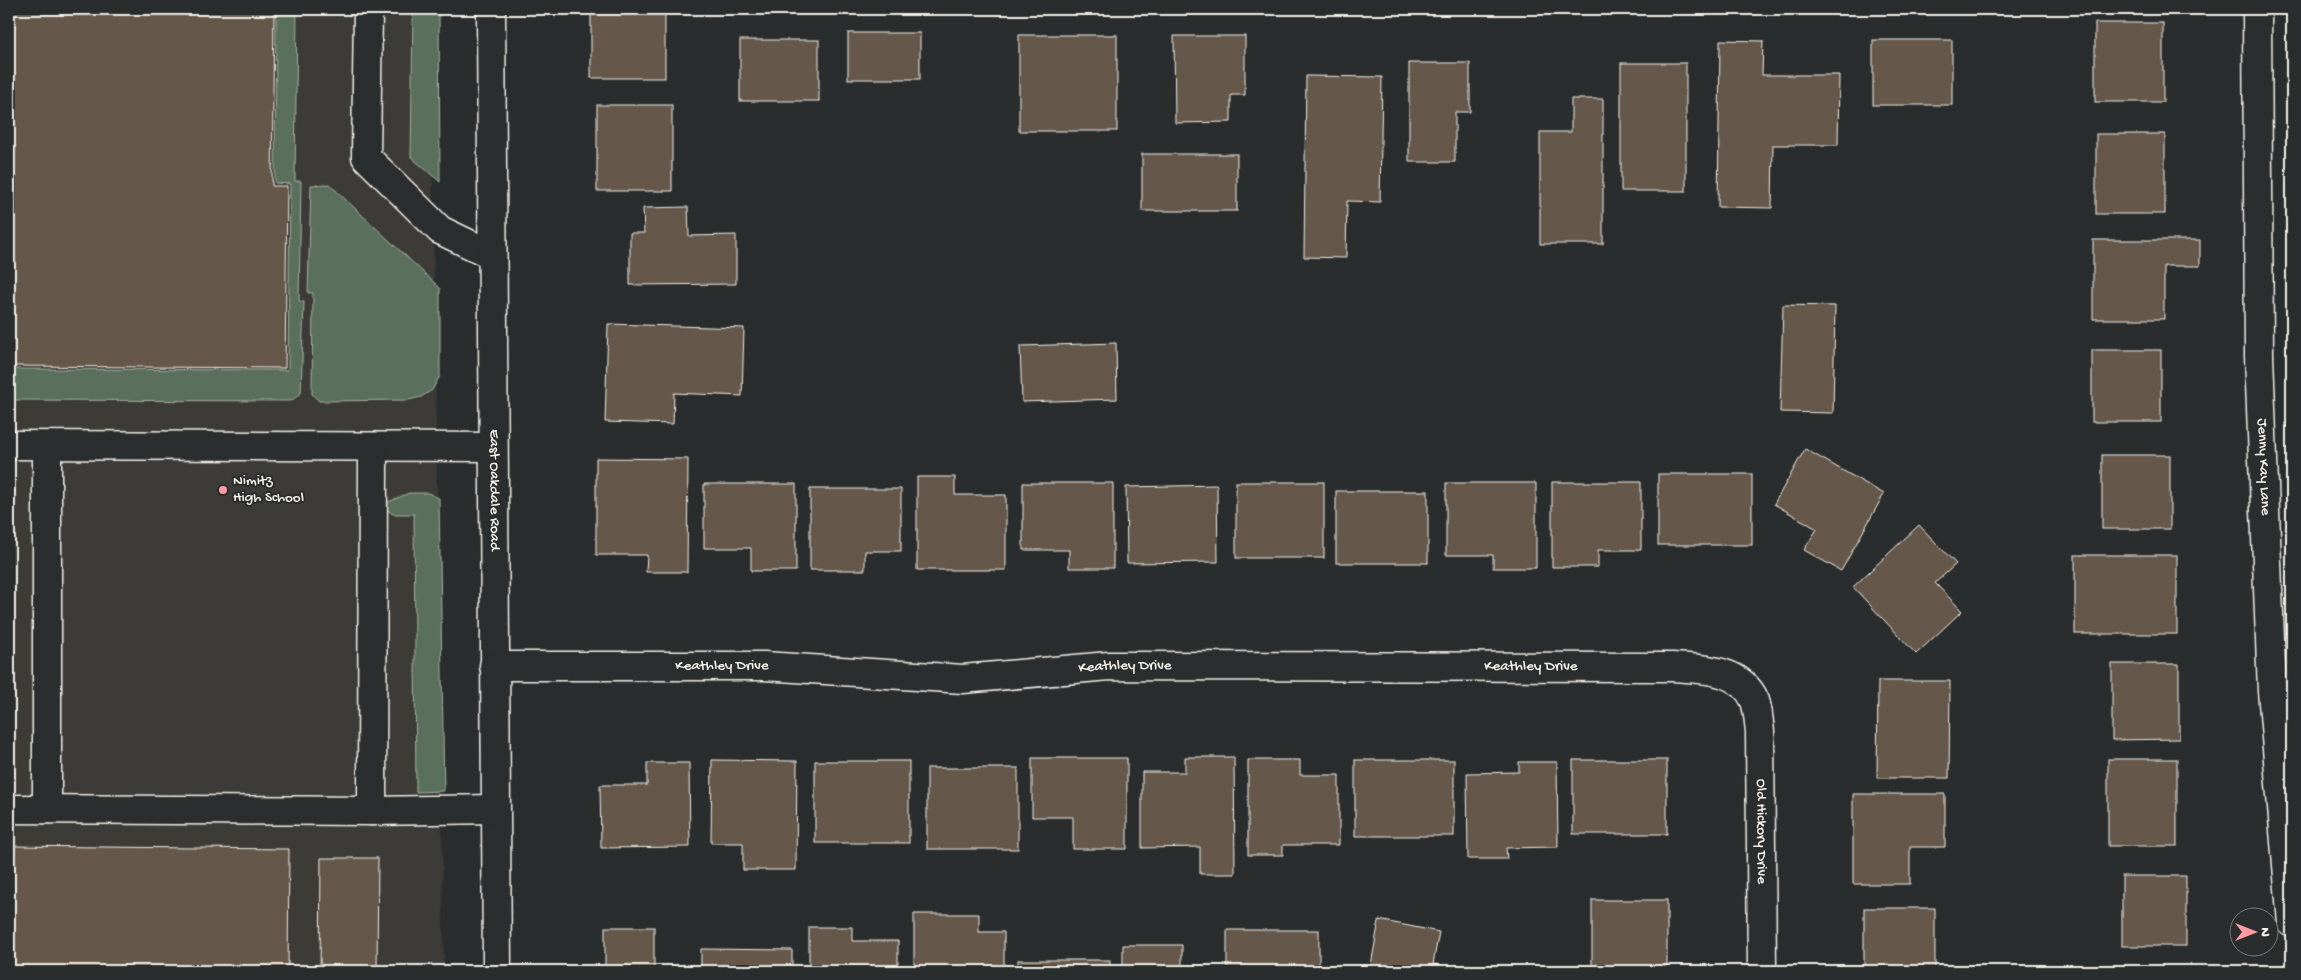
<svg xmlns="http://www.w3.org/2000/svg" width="2301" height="980" font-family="'Gochi Hand',sans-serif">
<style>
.built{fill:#3c3a37}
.green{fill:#5a705c;stroke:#a7b0a2}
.building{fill:#65584c;stroke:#f4f1e8}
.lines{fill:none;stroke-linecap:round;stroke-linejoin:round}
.minor-casing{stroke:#f4f1e8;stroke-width:31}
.minor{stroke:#2a2d2e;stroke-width:28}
.poi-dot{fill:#ff9aa2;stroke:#2a2d2e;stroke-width:2}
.labels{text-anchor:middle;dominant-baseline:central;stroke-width:4;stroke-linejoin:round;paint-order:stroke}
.street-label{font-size:15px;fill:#f4f1e8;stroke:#2a2d2e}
.poi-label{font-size:15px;fill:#f4f1e8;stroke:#2a2d2e;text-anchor:start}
</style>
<rect width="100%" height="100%" fill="#2a2d2e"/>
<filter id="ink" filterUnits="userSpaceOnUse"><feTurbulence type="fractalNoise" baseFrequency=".02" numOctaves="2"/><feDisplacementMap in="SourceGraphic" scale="10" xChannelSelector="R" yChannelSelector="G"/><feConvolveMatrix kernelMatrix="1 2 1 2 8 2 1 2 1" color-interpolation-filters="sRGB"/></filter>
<g filter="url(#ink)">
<path class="built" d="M9,9H430L444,971H9Z"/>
<g class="green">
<path d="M276,9H297L295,181H301L299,301L304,302L301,393L291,401L9,400V369L288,370L290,184L275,183Z"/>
<path d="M413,9H439L440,182L411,157Z"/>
<path d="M329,184L440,288V376L432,390L421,397L409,400L319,401L312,394L313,293H308L311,185Z"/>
<path d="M409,493H428L439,498L444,791L416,792L414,514H393L386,509V503Z"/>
</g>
<g class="building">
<path d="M9,9H274L272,186H287L285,368L9,366Z"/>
<rect x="591" y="9" width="74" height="69"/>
<rect x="2095" y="23" width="68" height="79"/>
<rect x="848" y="33" width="72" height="46"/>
<rect x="1019" y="35" width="98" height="96"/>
<path d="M1174,36H1245V95H1231V122L1175,123Z"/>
<rect x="740" y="40" width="79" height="61"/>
<path d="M1720,40L1763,41L1762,75H1839L1838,145H1773L1772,208L1718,207Z"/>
<rect x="1873" y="40" width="79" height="65"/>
<path d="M1409,63H1470V112H1455V162H1409Z"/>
<rect x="1621" y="63" width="65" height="128"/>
<path d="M1306,76L1382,77L1380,202L1347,201L1346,258L1304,257Z"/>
<path d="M1571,99H1603V244H1540V132H1571Z"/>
<rect x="597" y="105" width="75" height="86"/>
<rect x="2096" y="134" width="69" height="80"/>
<rect x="1142" y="154" width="95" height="57"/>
<path d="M688,207L689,236L736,235V284L630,285V233H644L643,208Z"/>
<path d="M2093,240H2200V266H2164V319H2093Z"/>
<path d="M1783,305L1835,306L1833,413L1780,412Z"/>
<path d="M608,324L744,328L742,396L674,393L673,424L605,422Z"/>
<path d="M1116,343L1117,399L1022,402L1020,346Z"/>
<rect x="2092" y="350" width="69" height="72"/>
<path d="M1805,449L1884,494L1841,571L1804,550L1817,529L1774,504Z"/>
<rect x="2102" y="455" width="68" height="74"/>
<path d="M596,458L688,459L687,572H646L647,555H596Z"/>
<rect x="1658" y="474" width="94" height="71"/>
<path d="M917,477H955V495H1006V570H917Z"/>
<rect x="1236" y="482" width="88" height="76"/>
<path d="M1552,482H1641V550H1598V567H1552Z"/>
<path d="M1023,483H1113V568H1069V550H1023Z"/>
<path d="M1446,483H1536V568H1493V555H1446Z"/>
<path d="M704,484H796V571H751V548H704Z"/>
<path d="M1217,485L1218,562L1127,563L1126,487Z"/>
<path d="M810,489H901V551H865V570H810Z"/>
<rect x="1336" y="491" width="92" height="72"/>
<path d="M1919,525L1956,564L1935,583L1962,611L1916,654L1853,587Z"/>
<rect x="2075" y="555" width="102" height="79"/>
<path d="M2112,664H2179V739L2112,740Z"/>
<path d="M1878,681H1950L1949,778H1877Z"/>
<path d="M1185,757H1234L1235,874H1200V847L1142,848V772H1185Z"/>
<path d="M1032,758H1127V849H1073V817H1032Z"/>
<rect x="2108" y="759" width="69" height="87"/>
<path d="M712,760L797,761L796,870H743V843H711Z"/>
<path d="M1248,760H1300V775H1339V845H1283V855H1248Z"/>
<rect x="1355" y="760" width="99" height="76"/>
<rect x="1573" y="760" width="94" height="74"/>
<rect x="815" y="761" width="94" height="82"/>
<path d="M1519,762H1557L1558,847L1506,848L1507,859H1468L1467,773L1519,772Z"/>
<path d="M647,763H689L690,847L601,848L600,785H647Z"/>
<rect x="927" y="768" width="91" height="81"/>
<path d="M1853,794H1945V847H1910V884H1853Z"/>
<path d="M9,846L289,849L288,971H9Z"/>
<path d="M321,858H378L377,971H320Z"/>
<rect x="2122" y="876" width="64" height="70"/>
<rect x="1592" y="900" width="75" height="71"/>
<rect x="1864" y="908" width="71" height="63"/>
<path d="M914,914H979V932H1004V971H914Z"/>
<path d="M1379,920L1439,932L1433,964L1443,966L1442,971H1370Z"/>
<rect x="605" y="927" width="49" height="44"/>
<path d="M809,927H852V941H898V971H809Z"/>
<rect x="1227" y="930" width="92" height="41"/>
<path d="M1123,945H1182V969H1215V971H1123Z"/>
<path d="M701,949L792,950V971H701Z"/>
<rect x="1018" y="960" width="92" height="11"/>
</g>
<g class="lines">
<g class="minor-casing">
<g id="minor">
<path d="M368,9L366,157L440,230L492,255"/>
<path id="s1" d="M491,9L497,971"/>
<path id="s2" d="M2257,9L2259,356L2272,691L2292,923"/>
<path d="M9,445L493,447"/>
<path id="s3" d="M494,666H764L963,679L1109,666L1672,667C1702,669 1741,668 1755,701C1758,710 1759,722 1760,732L1762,971"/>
<path d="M9,809L372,811L495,809"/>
<path d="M47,809V446"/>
<path d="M372,811L373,447"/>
</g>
</g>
<use href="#minor" class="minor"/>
</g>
</g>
<circle class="poi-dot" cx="223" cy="490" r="5"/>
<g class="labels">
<g class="street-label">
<text stroke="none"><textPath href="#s2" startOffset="458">Jenny Kay Lane</textPath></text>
<text stroke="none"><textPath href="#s1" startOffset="481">East Oakdale Road</textPath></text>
<text stroke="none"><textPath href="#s3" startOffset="228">Keathley Drive</textPath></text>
<text stroke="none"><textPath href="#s3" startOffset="1038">Keathley Drive</textPath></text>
<text stroke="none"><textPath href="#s3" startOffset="632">Keathley Drive</textPath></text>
<text stroke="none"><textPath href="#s3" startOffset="1405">Old Hickory Drive</textPath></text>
</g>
<g class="poi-label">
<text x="233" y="481">Nimitz<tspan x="233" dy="17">High School</tspan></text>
</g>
</g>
<rect width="2301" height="980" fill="none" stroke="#2a2d2e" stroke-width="30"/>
<rect x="15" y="15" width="2271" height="950" fill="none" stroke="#f4f1e8" stroke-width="2" filter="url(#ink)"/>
<g transform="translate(2254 932) rotate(90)"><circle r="24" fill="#2a2d2e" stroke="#7b7b78"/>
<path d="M0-4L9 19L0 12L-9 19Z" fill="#ff9aa2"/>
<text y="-8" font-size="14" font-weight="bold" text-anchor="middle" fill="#f4f1e8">N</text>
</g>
</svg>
